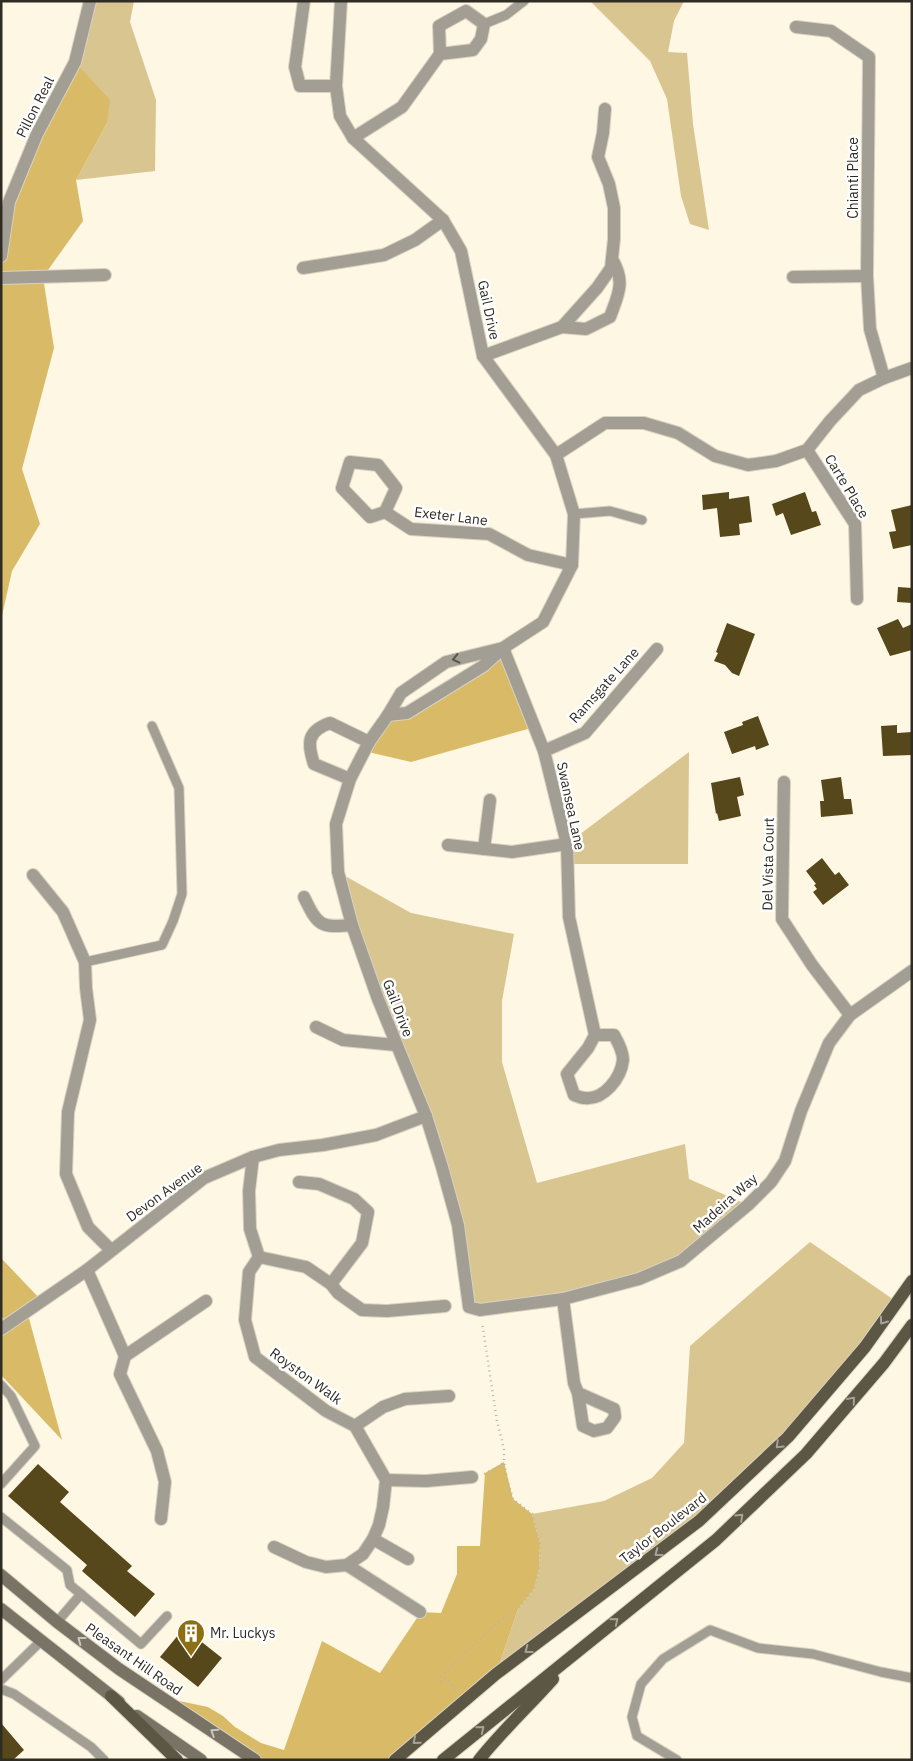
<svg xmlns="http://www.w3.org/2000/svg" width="913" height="1761" font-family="'IBM Plex Sans',sans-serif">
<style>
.green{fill:#d9c590}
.forest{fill:#d9bb67}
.building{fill:#57481b}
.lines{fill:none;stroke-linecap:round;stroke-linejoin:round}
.service-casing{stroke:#d9d2c1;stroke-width:11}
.minor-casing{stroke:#d9d2c1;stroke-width:14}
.secondary-casing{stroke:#d9d2c1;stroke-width:14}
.primary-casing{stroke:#d9d2c1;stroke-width:14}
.path{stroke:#bbb5a5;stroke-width:2.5;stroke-dasharray:1 4;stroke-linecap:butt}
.service{stroke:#a29e94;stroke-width:9}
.minor{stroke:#a29e94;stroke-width:12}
.secondary{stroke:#797365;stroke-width:12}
.primary{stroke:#5c5645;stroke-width:12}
.oneway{stroke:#57544b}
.oneway2{stroke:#a5a299}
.oneway3{stroke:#c9c7c1}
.labels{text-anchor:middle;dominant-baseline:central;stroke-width:5;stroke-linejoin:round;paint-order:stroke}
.street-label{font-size:14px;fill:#2f2c23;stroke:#fff}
.poi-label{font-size:14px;fill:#2f2c23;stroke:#fff;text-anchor:start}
</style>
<rect width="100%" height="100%" fill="#fef7e4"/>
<g class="green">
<path d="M90,1H134L130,22L156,100L155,171L76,180L107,123L75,62Z"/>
<path d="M590,1H684L674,21L668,52L687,53L693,124L709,230L690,224L681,196L667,99L650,61Z"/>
<path d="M689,752L688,864H568L567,844Z"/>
<path d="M338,872L411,913L514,934L502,1001V1062L537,1183L685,1144L689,1179L748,1205L681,1261L563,1299L469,1307L458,1225Z"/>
<path d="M810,1242L897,1302L865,1347L699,1521L496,1674L518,1609L534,1589L539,1569L540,1543L532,1514L604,1501L652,1478L684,1443L690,1346Z"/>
</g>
<g class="forest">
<path d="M75,62L110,100L107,123L76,180L83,221L43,277L54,348L22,469L40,524L12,571L1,620V256L9,202Z"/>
<path d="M503,648L535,727L411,762L364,751L388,715L407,713Z"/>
<path d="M1,1258L42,1301L27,1311L62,1440L1,1375V1329L8,1324L1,1316Z"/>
<path d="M504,1462L513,1499L532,1514L540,1543L539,1569L534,1589L518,1609L496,1674L395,1760H255L160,1697L208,1707L223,1716L235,1727L261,1743L284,1750L322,1641L380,1673L421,1612L441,1613L457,1574V1546H480L485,1473Z"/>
</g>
<g class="building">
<path d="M729,492V499L749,496L752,522L739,524L740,535L720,537L717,508L703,510L702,495Z"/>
<path d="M805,492L812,512L816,511L821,525L791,535L783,513L776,516L772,504Z"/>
<path d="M912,505V545L893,549L889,532L896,531L891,510Z"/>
<path d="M898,587L912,588V603L897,602Z"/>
<path d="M898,619L903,628L912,624V650L890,656L877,628Z"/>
<path d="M727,623L755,634L739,676L732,673L725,665L714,661L718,653L716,652Z"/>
<path d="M758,716L769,745L756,750L755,746L732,754L724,732L743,725L742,722Z"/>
<path d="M897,725V733L912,732V755L883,756L881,726Z"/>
<path d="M740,777L744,795L737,797L741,816L719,821L717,813L716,814L711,783Z"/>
<path d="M841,777L844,799H851L853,814L821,817L820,801H824L821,780Z"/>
<path d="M822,858L835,875L839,872L849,885L823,905L813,892L817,889L814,885L816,884L806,871Z"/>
<path d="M38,1464L69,1492L60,1502L132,1566L127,1571L155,1594L135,1617L82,1571L87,1565L8,1496Z"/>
<path d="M184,1628L222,1658L198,1687L160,1657Z"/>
<path d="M1,1723L24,1750L13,1760H1Z"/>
</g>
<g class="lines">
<g class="service-casing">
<g id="service">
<path d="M484,24L506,15L524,1"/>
<path d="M574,514L610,511L642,520"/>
<path d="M85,962L162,945L173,921L182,894L179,788L152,726"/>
<path d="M1,1385L11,1396L35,1446L1,1484"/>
<path d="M1,1517L67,1570L70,1585L141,1644L167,1616"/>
<path d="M57,1622L81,1594"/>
<path d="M1,1680L41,1641"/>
<path d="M1,1689L14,1694L91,1747L104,1760"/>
<path d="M677,1760L637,1736L632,1717L641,1684L663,1659L710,1630L758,1648L813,1654L881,1672L912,1678"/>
</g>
</g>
<g class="minor-casing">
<g id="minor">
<path d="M304,1L295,67L300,86H336"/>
<path d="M341,1L336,86L340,116L353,138L443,220L461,251L483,356L556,455L574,514L572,565L543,622L503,648L483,666L407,713L388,715L401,693L446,662L503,648"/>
<path d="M796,27L831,31L869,57L867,276L870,329L884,378"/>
<path d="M353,138L402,107L440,54L439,26L466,11L484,24L481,39L473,50L440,54"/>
<path d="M1,256L9,202L37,134L75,62L90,1"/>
<path d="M303,268L384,255L415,240L443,220"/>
<path d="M793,277L867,276"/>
<path d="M1,278L105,275"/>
<path d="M562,327L586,329L610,317C618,295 626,282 612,259"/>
<path d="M483,356L562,327L597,288L611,268L614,239V208L609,184L598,157L603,133L605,109"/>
<path d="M807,450L855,524L857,599"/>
<path d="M556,455L605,423H644L678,433L715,456L748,465L776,461L807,450L830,421L859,390L884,378L912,368"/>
<path d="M350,462L378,465L396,488L385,512L370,517L342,488Z"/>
<path d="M385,512L411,529L489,534L528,555L572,565"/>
<path d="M503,648L544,751L567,844L569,917L595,1035L588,1048L567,1074L574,1095C577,1096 581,1098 585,1098C604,1100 621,1078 623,1060C623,1052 618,1042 614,1035H595"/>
<path d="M388,715L369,742L350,779L336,824L338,872L352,925L378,999L426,1116L442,1167L458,1225L469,1307L480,1310L563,1299L639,1279L681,1261L748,1205L771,1182L785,1161L801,1111L829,1043L850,1015L912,971"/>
<path d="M544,751L585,733L657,649"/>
<path d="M350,779L314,764C307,743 307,731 330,723L369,742"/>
<path d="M784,782L782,919L812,965L850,1015"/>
<path d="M448,845L512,852L567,844"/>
<path d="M484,849L490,800"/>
<path d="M33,875L63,912L85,962L86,988L90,1020L68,1112L66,1174L88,1227L111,1250"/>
<path d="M304,897C318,926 320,928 352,925"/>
<path d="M316,1027L343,1040L396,1045"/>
<path d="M253,1157L249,1191L250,1229L259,1257L306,1267L331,1284L338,1293L362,1310L387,1311L445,1306"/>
<path d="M299,1182L319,1184L354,1199L368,1212L362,1243L331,1284"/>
<path d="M259,1257L249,1272L245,1320L255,1357L326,1411L355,1426L386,1480L383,1507L379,1525L373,1539L363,1554L347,1565L326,1567L306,1562L274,1547"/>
<path d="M87,1270L125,1356L206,1301"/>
<path d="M563,1299L574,1383L578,1393L583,1426L594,1431L607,1428L615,1417L614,1409L578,1393"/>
<path d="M1,1329L87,1270L204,1178L253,1157L279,1150L323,1145L376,1135L426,1116"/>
<path d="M125,1356L120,1374L157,1451L165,1482L161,1519"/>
<path d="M355,1426L383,1407L405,1399L449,1396"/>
<path d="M386,1480L426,1481L472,1477"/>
<path d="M373,1539L408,1559"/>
<path d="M347,1565L420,1612"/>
</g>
</g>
<g class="secondary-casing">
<g id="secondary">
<path d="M1,1575L57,1622L119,1669L255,1760"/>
<path d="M1,1609L119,1702"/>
<path d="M137,1716L201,1760"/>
</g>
</g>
<g class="primary-casing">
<g id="primary">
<path d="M111,1696L177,1760"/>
<path d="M395,1760L496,1674L699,1521L788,1437L865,1347L912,1281"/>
<path d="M443,1760L716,1540L806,1454L884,1363L912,1325"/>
<path d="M479,1760C502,1731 529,1706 553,1679"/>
</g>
</g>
<g class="path">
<path d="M484,1474L496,1468L504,1462"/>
<path d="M441,1682V1676L497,1623L518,1609L534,1589L539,1569L540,1543L532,1514L513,1499L507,1479L504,1462V1449L497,1421L482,1322"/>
<path d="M441,1682L446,1678L457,1691"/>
</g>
<use href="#service" class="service"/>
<use href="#minor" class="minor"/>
<use href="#secondary" class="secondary"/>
<use href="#primary" class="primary"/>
</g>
<defs><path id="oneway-chevron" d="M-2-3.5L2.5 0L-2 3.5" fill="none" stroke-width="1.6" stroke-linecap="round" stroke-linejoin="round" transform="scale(1.25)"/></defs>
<use class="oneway" href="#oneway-chevron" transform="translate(456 659) rotate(167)"/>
<g class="oneway2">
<use href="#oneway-chevron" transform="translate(883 1321) rotate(125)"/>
<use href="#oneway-chevron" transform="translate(852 1400) rotate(-49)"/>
<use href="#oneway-chevron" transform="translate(779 1445) rotate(136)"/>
<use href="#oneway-chevron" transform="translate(740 1517) rotate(-43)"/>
<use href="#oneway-chevron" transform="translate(658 1553) rotate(143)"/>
<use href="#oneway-chevron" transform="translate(615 1621) rotate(-39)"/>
<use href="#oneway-chevron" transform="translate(528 1650) rotate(143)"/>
<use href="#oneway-chevron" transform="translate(481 1729) rotate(-39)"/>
<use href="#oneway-chevron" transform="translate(416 1741) rotate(140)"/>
</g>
<g class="oneway3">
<use href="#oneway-chevron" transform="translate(81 1640) rotate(-143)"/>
<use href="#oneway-chevron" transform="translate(214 1732) rotate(-147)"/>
</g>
<defs>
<g id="building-pin" transform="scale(1.4375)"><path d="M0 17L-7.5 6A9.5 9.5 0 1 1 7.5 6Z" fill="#8c6f12" stroke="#fff"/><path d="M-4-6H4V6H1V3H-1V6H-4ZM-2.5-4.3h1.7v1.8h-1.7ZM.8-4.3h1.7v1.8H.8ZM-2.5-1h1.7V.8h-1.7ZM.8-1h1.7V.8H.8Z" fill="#fff"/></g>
</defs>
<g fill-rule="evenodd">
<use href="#building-pin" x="191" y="1633"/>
</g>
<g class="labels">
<g class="street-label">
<text transform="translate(35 107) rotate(-63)">Pillon Real</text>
<text transform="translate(853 178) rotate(-90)">Chianti Place</text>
<text transform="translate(489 310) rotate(78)">Gail Drive</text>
<text transform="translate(847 486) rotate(59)">Carte Place</text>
<text transform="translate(451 516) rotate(7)">Exeter Lane</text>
<text transform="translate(604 685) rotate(-48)">Ramsgate Lane</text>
<text transform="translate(571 806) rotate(78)">Swansea Lane</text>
<text transform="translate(768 864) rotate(-89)">Del Vista Court</text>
<text transform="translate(398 1008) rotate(69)">Gail Drive</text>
<text transform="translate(164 1192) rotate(-36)">Devon Avenue</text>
<text transform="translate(725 1203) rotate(-42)">Madeira Way</text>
<text transform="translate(306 1376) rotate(36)">Royston Walk</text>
<text transform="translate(663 1528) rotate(-38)">Taylor Boulevard</text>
<text transform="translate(134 1659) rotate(35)">Pleasant Hill Road</text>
</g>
<g class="poi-label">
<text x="210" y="1633">Mr. Luckys</text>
</g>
</g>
<rect width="913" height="1761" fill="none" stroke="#2f2c23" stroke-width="5"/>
</svg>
